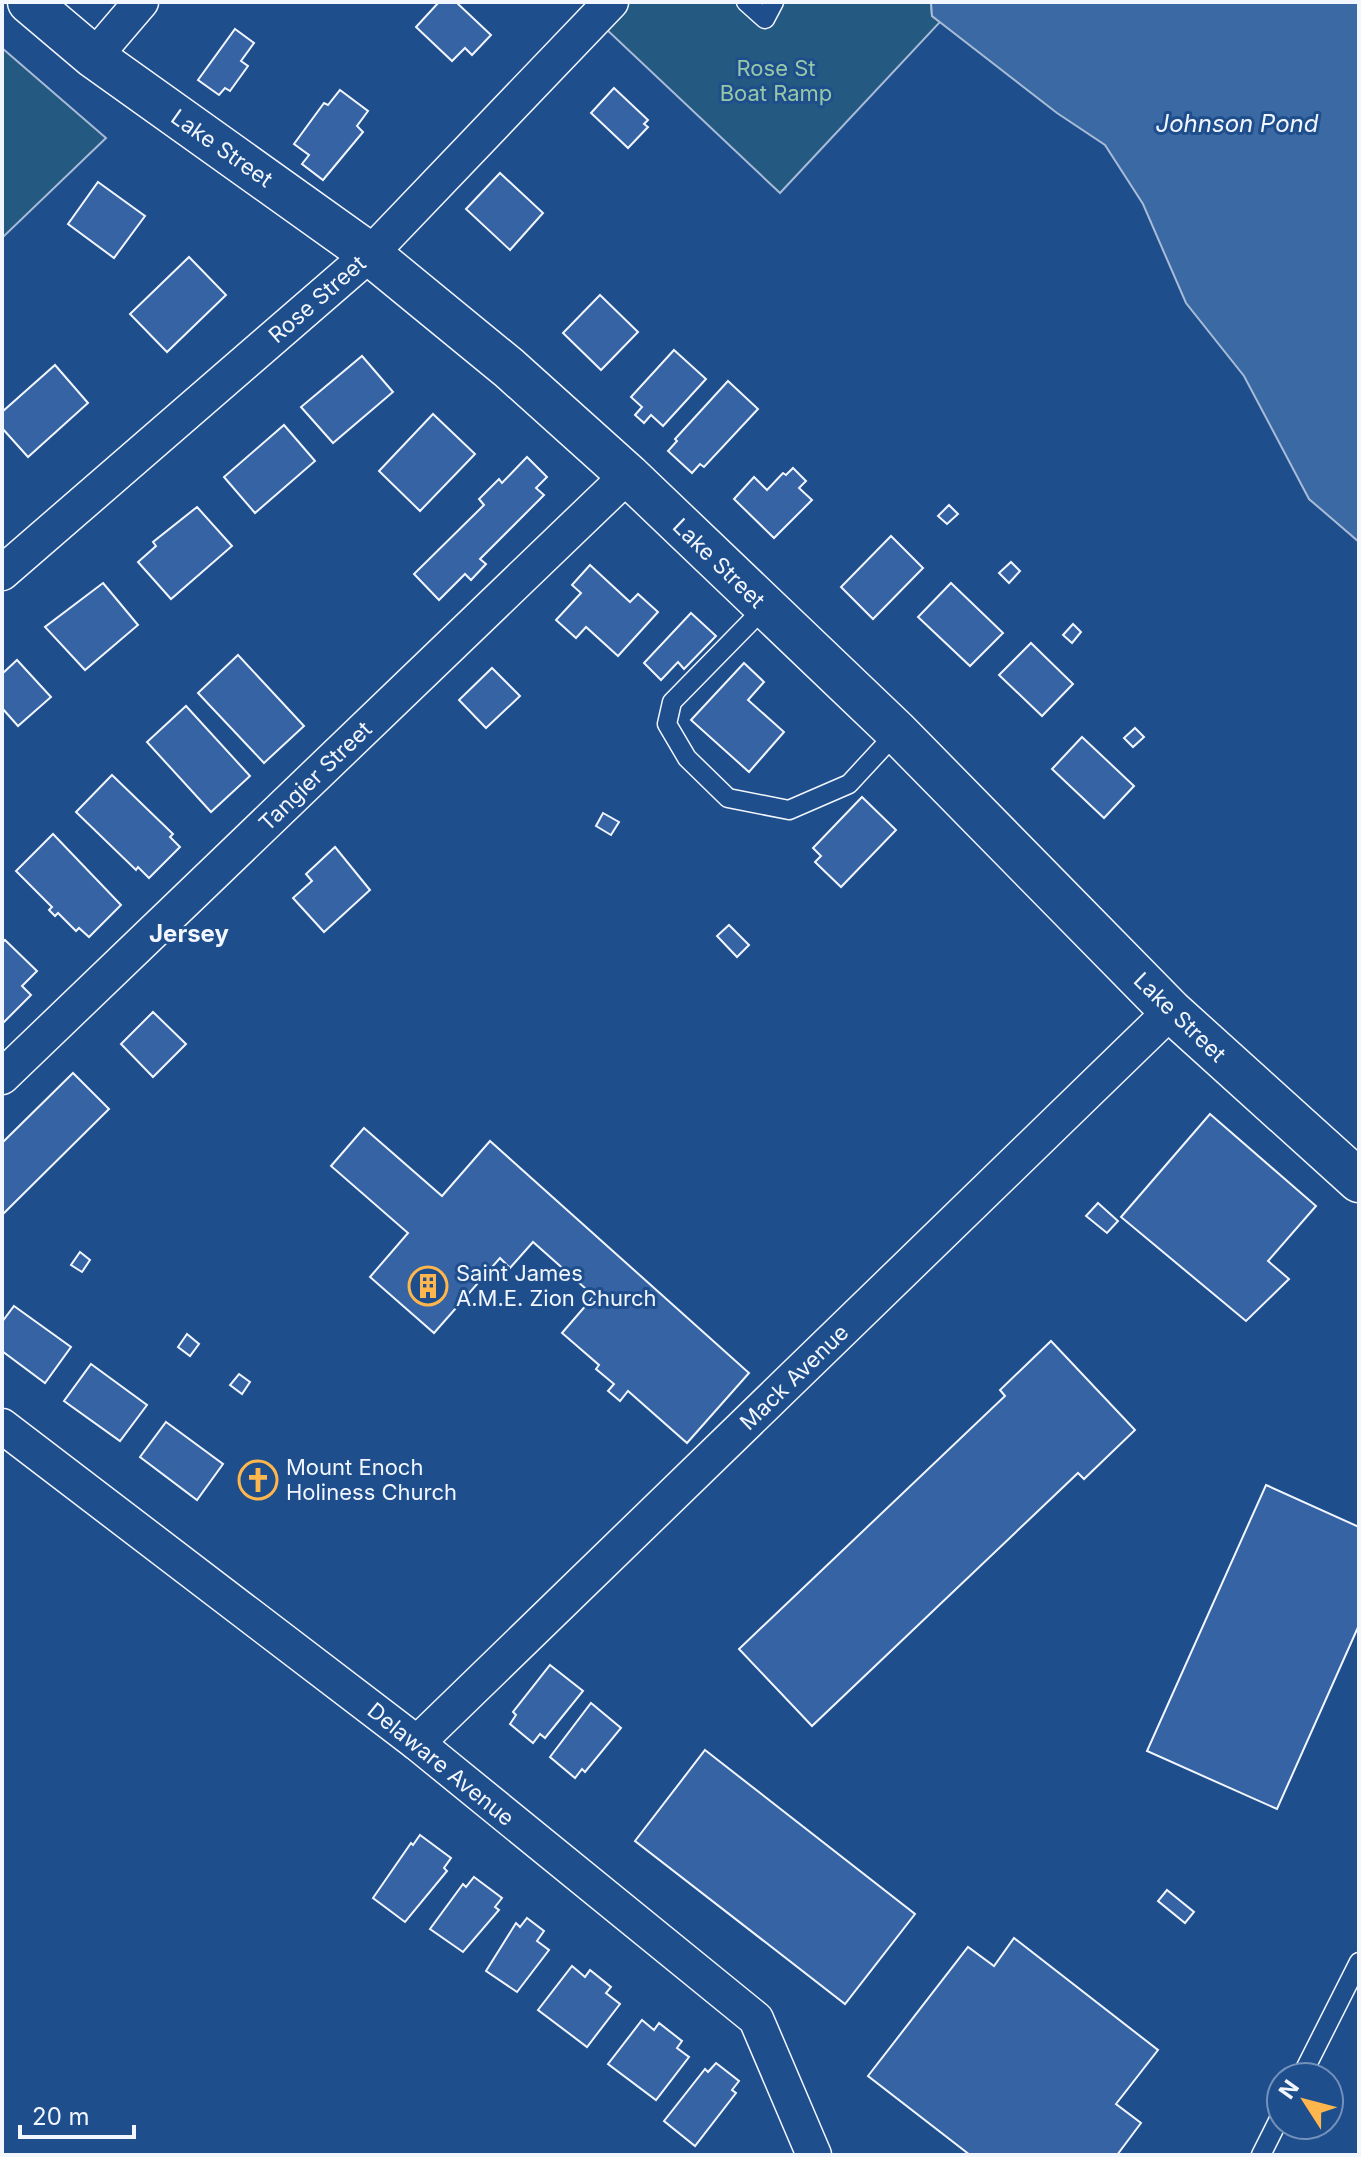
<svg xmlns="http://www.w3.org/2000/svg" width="1361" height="2157" font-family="Inter,sans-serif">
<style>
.green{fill:#245a82;stroke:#a8bbd7;stroke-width:2}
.water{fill:#3b69a3;stroke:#a8bbd7;stroke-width:2}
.building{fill:#3563a3;stroke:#f2f6ff;stroke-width:2}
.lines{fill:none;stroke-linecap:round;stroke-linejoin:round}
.service-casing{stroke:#f2f6ff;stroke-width:21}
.minor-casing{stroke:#f2f6ff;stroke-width:37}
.tertiary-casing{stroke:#f2f6ff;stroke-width:45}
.service{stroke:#1f4e8c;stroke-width:18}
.minor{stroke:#1f4e8c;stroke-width:34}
.tertiary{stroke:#1f4e8c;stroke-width:42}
.labels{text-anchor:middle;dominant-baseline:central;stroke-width:6;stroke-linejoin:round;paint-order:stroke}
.park-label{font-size:22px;fill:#97c8a6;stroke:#1f4e8c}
.street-label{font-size:22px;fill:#f2f6ff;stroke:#1f4e8c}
.poi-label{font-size:22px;fill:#f2f6ff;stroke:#1f4e8c;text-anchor:start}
.water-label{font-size:24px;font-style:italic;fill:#f2f6ff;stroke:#1f4e8c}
.neighbourhood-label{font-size:24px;font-weight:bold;fill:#f2f6ff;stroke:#1f4e8c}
</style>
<rect width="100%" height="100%" fill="#1f4e8c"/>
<g class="green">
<path d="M630,2H931L932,16L940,22L780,193L605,28Z"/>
<path d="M2,48L106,138L2,238Z"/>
</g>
<path class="water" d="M931,2H1359V542L1309,499L1244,376L1186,303L1143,204L1105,145L1057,113L932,16Z"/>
<g class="building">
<path d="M439,2H456L491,35L472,55L465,48L452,61L416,27Z"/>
<path d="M235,29L254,43L241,61L248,66L230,91L225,88L219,95L198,80Z"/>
<path d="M614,88L648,120L644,124L648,127L628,148L591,113Z"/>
<path d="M340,90L368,111L357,126L363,132L323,180L302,164L309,155L294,144L324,103L328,105Z"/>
<path d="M500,173L543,213L510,250L466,209Z"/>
<path d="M98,182L145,216L114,258L68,224Z"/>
<path d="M189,257L226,295L167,352L130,314Z"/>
<path d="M600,295L638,332L601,370L563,333Z"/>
<path d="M674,350L706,379L663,426L651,415L644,423L635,415L642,407L631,397Z"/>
<path d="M362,356L393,392L333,443L301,407Z"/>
<path d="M55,365L88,403L28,457L2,428V412Z"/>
<path d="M728,381L758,409L704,467L700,464L692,473L668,451L677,441L675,439Z"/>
<path d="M433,414L475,454L420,511L379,471Z"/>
<path d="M284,425L315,461L255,513L224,477Z"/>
<path d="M527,457L547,477L536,488L544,495L480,559L486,564L471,580L465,574L439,600L414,574L484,505L479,499L499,479L502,483Z"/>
<path d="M793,468L806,481L799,488L812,500L774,538L734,499L754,477L767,490L783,473L786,475Z"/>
<path d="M949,505L958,514L947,524L938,516Z"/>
<path d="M197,507L232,546L171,599L138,562L156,546L153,542Z"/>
<path d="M891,536L923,568L873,619L841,587Z"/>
<path d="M1011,562L1020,571L1009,583L999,573Z"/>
<path d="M590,565L630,602L638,594L658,612L618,656L586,627L576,638L556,620L581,593L572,585Z"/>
<path d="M103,583L138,625L85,670L45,627Z"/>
<path d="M951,583L1003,633L970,666L918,617Z"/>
<path d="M691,613L716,636L684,669L678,662L661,680L644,663Z"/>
<path d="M1073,624L1081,632L1072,643L1063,635Z"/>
<path d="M1031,643L1073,684L1042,716L999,675Z"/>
<path d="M238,655L304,726L264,763L198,693Z"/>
<path d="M17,660L51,697L18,726L2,708V674Z"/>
<path d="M744,663L764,682L748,700L784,732L749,772L691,720Z"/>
<path d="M492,668L520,696L486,728L459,700Z"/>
<path d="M186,706L250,776L211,812L147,742Z"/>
<path d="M1135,728L1144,737L1133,747L1124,738Z"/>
<path d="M1082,737L1134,786L1104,818L1052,769Z"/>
<path d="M112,775L173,834L170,837L180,847L149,878L138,867L136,870L76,812Z"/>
<path d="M862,797L896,830L841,887L815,862L821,856L813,848Z"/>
<path d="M603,813L619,822L611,835L596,826Z"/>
<path d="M53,834L121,905L89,937L79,928L76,931L58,913L55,916L49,910L52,907L16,871Z"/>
<path d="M335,847L370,890L324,932L293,898L312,881L306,874Z"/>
<path d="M729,925L749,945L737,957L717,936Z"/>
<path d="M5,940L37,971L22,986L31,995L2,1024V943Z"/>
<path d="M153,1012L186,1044L153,1077L121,1044Z"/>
<path d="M73,1073L109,1109L2,1215V1143Z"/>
<path d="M1210,1114L1316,1206L1268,1261L1289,1279L1246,1321L1121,1217Z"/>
<path d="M364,1128L442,1196L490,1141L749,1373L687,1443L628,1391L620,1401L608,1391L614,1384L596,1369L599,1365L562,1333L594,1296L533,1242L510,1268L500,1258L434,1333L370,1277L408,1233L331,1166Z"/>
<path d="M1098,1203L1118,1221L1107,1233L1086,1216Z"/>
<path d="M80,1252L90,1260L82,1272L71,1265Z"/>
<path d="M14,1306L71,1347L45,1383L2,1351V1322Z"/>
<path d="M187,1334L199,1344L190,1356L178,1347Z"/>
<path d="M1051,1341L1135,1430L1084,1479L1078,1473L812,1726L739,1649L1005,1396L1000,1390Z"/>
<path d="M91,1364L147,1405L120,1441L64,1401Z"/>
<path d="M239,1374L250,1382L242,1394L230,1385Z"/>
<path d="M166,1422L223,1464L197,1500L140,1457Z"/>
<path d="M1266,1485L1359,1527V1625L1277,1809L1147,1751Z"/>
<path d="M550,1665L583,1691L545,1738L540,1734L533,1743L510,1724L516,1715L513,1712Z"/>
<path d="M591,1703L621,1728L585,1772L582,1769L575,1778L550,1757Z"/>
<path d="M705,1750L915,1914L845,2004L635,1841Z"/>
<path d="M420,1835L451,1858L444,1868L447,1871L405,1922L373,1898L411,1843L413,1845Z"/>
<path d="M474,1877L502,1898L495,1907L499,1910L463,1952L430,1929L463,1884L466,1887Z"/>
<path d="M1167,1890L1194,1912L1185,1923L1158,1901Z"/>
<path d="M527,1918L544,1931L537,1941L549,1950L517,1992L486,1971L516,1923L520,1927Z"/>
<path d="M1014,1938L1158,2050L1116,2104L1141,2123L1117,2155H970L868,2076L968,1947L994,1966Z"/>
<path d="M572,1966L585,1977L590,1970L611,1987L606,1993L620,2004L587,2047L538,2010Z"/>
<path d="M642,2020L654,2030L659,2023L682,2041L677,2048L689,2057L656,2100L608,2064Z"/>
<path d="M716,2063L739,2081L732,2090L736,2093L695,2146L664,2121L705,2069L708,2072Z"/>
</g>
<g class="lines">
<g class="service-casing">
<g id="service">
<path d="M746,2L765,19L774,2"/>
<path d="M765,607L672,702L667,724L687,758L728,798L789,810L849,784L897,732"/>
<path d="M1301,2077L1359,1962"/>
<path d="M1261,2155L1281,2115"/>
</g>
</g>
<g class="minor-casing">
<g id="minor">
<path d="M94,57L141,2"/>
<path d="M2,573L370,254L611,2"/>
<path d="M2,1077L628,475"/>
<path d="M2,1426L417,1743L756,2019L814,2155"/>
<path d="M417,1743L1171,1011"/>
</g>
</g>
<g class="tertiary-casing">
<path id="tertiary" d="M29,2L94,57L370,254L509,368L628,475L897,732L1171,1011L1359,1181"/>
</g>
<use href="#service" class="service"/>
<use href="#minor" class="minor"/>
<use href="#tertiary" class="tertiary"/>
</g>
<defs>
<g id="building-ring" transform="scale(2)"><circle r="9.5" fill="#1f4e8c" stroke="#ffb74d" stroke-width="1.5"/><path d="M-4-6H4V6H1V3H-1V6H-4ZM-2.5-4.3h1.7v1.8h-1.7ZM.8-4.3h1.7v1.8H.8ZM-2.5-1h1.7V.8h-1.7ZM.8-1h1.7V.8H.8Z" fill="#ffb74d"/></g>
<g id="church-ring" transform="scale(2)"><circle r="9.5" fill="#1f4e8c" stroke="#ffb74d" stroke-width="1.5"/><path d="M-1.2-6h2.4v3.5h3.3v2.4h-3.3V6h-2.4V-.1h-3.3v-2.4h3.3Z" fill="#ffb74d"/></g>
</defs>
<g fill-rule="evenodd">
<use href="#building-ring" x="428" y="1286"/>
<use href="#church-ring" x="258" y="1480"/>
</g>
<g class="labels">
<g class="park-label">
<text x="776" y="68">Rose St<tspan x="776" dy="25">Boat Ramp</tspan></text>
</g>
<g class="street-label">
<text transform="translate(222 148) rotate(35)">Lake Street</text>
<text transform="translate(317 299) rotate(-41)">Rose Street</text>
<text transform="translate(719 563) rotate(44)">Lake Street</text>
<text transform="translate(315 776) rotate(-44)">Tangier Street</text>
<text transform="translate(1180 1017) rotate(44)">Lake Street</text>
<text transform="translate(794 1377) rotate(-44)">Mack Avenue</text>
<text transform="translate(441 1764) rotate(39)">Delaware Avenue</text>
</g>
<g class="poi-label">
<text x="456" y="1273">Saint James<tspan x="456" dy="25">A.M.E. Zion Church</tspan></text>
<text x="286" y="1467">Mount Enoch<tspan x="286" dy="25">Holiness Church</tspan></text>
</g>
<g class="water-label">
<text x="1237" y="123">Johnson Pond</text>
</g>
<g class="neighbourhood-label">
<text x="189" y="933">Jersey</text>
</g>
</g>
<rect width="1361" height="2157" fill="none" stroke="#f2f6ff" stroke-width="8"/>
<g transform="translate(1305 2101) rotate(306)"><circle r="38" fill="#1f4e8c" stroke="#7391ba" stroke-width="2"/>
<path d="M0-6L14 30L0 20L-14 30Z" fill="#ffb74d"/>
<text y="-12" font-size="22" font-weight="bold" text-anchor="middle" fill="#f2f6ff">N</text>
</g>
<path d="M20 2125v12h114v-12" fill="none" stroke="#f2f6ff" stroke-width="4"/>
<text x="32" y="2125" font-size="24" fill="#f2f6ff" stroke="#1f4e8c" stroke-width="6" paint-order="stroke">20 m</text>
</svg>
